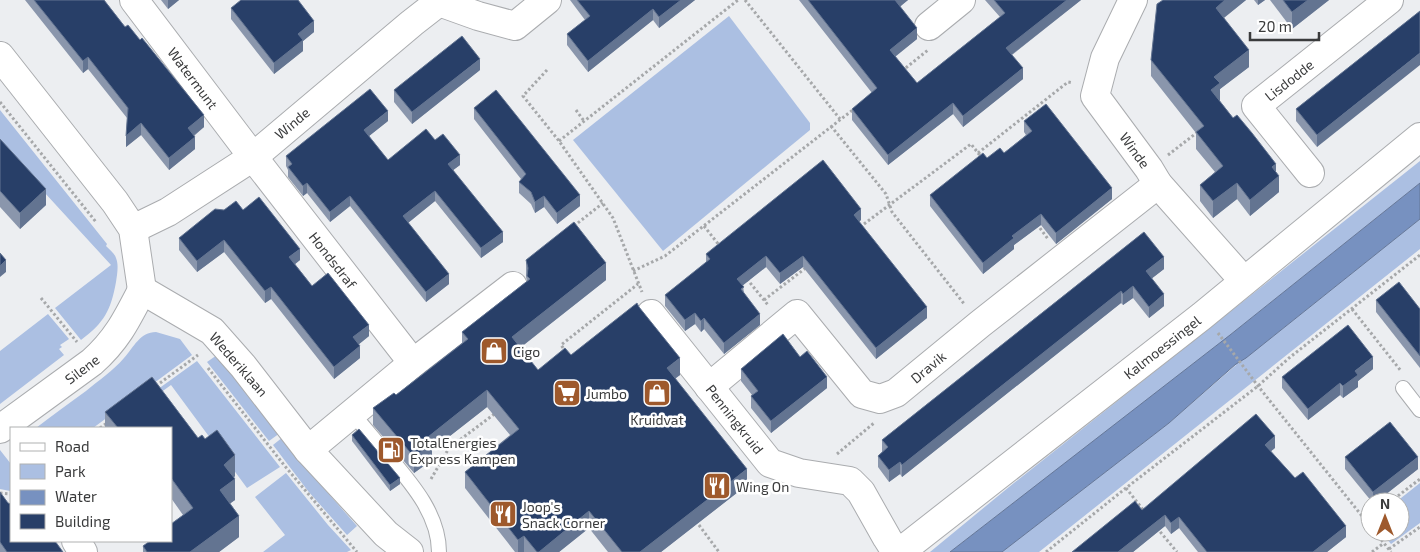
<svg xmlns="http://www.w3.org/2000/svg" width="1420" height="552" font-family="'Exo 2',sans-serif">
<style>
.green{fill:#abbfe2}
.water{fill:#7791c0;stroke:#657798}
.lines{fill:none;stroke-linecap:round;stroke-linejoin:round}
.lane-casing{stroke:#aaacaf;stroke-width:16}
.street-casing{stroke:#aaacaf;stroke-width:30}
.secondary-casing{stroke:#aaacaf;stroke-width:30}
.path{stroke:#a6a8aa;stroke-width:3;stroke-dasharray:2.5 2.5;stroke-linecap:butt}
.lane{stroke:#fff;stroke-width:14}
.street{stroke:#fff;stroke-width:28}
.secondary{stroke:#fff;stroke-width:28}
.wall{fill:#8a96ac}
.shaded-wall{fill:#637491}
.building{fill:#283f68;stroke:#637491}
.labels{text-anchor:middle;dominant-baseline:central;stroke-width:5;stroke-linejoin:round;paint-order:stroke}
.street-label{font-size:14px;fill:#3a3b3c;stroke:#fff}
.poi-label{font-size:14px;fill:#3a3b3c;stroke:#fff;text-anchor:start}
</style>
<rect width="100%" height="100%" fill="#eceef1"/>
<g class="green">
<path d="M729,16L810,123V130L663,251L573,140Z"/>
<path d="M0,110L107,244L106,246C110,250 115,254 116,258C119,265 117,275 116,282C111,310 104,323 81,340L55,308L111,265L0,144Z"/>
<path d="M1420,161V183L1230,335L1247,357L1420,219V249L1039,552H1002L1169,423L1236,365L1220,343L950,552H930L1009,487Z"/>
<path d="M48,314L69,339L60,345L62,347L59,349L64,355L0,404V351Z"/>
<path d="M156,332L180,339L192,355L93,428H36C52,416 69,403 86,391C99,380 113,371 124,358C134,347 140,332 156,332Z"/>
<path d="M217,355L280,433L269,441L207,362Z"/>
<path d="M197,361L280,467L247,488L171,385L112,428H104Z"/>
<path d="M283,437L312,475L357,526L347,535L308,491L273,445Z"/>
<path d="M0,450L11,464V489L10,491L0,489Z"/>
<path d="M286,473L328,525L351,550L347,552H263L285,535L255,497Z"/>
<path d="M1420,483V523L1391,544L1381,532H1400V502H1396Z"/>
</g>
<path class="water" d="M1420,183V219L1246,358L1236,364L1169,423L1002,552H950L1230,335Z"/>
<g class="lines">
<g class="lane-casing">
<g id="lane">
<path d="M1403,388L1420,410"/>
<path d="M352,413C365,428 377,443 390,458C412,484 439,515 439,552"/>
</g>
</g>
<g class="street-casing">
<g id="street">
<path d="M134,0L253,157L413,363"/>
<path d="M1133,0L1105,58L1095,96L1149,169L1158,184L1244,281"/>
<path d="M439,2L478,16L515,26L547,0"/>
<path d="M929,26L961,0"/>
<path d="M1310,173L1256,106L1389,0"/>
<path d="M133,229L168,212L253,157L412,23L439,2V0"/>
<path d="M651,314L770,463L799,473L850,481L861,492L887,538L896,552"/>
<path d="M709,387L797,314L862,394L880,399L896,393L980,324L1158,184"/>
<path d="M308,450L413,363L513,286"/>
<path d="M76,541L83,552"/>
<path d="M900,552L1202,316L1420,137"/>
</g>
</g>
<g class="secondary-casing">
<g id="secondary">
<path d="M0,56L115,202L133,229L142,290"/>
<path d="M142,290L212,331L243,366L308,450L386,534L409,552"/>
<path d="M0,429L92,362C117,340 127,319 142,290"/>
</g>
</g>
<g class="path">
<path d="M745,0L840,119"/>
<path d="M547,70L523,96L559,141L613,218L642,292"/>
<path d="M902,71L928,50"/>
<path d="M0,102L96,222"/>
<path d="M576,110L584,121"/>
<path d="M831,126L886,194L892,212L965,305"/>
<path d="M559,141L738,0"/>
<path d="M978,153L1068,82L1073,83"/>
<path d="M1168,155L1199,131"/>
<path d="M1037,224L1048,239"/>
<path d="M574,226L603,203"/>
<path d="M704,226L719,245"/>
<path d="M860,227L971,144L982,158"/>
<path d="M633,271L665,256L854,109"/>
<path d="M747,279L768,305"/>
<path d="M41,298L77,342"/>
<path d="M764,300L807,267"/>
<path d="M1352,309L1401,371"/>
<path d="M1218,333L1258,386L1370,526"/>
<path d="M566,352L561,345L638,284"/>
<path d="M208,368L284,465L357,552"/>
<path d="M156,386L198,355"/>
<path d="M100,428L107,423"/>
<path d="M837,454L874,423"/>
<path d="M431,479L449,448L497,412"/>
<path d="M1126,488L1144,511"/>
<path d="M0,493L11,494"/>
<path d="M1390,502L1420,479"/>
<path d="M696,521L719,552"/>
<path d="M1366,521L1370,518"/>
<path d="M1157,528L1177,552"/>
<path d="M1375,532L1391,552"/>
<path d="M1389,549L1420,527"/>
<path d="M1046,552L1126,488L1258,386L1289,358L1420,255"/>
<path d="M1372,552L1384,543"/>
</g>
<use href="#lane" class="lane"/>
<use href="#street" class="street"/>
<use href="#secondary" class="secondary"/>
</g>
<g class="wall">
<path d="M25,0H104L204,127L194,136L195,149L169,170L141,135L126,147L127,118L88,69L83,73Z"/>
<path d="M161,0H179L168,9Z"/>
<path d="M570,0H695L659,28L653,20L588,72L567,45V34L585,20Z"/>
<path d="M799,0H908L900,6L917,39L895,56L917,83L1000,17L985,0H1081L1012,55L1023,79L963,127L953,114L888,165L852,120V109L872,93Z"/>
<path d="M1163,0H1246L1224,18L1249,67L1220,89V100H1219L1276,172L1279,192L1250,216L1237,199L1213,218L1200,201V185L1215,172L1196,149V133L1151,76V60Z"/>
<path d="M1254,0H1265L1258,5Z"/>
<path d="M1270,0H1329L1292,29Z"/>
<path d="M231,8L314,32L303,41V51L274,74L231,19Z"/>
<path d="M1420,11L1317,147L1296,121V109Z"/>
<path d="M480,70L412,124L394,102V90Z"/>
<path d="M474,108L580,206L557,224L544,207L535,213L531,204L519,193V182L521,179L474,119Z"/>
<path d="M388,121L369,136L388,160L435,140L460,165L453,170L503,242L481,258L435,201L408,223L449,284L426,302L350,206L330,222L307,193L303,196L288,177V170L286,166V156Z"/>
<path d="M1024,121L1112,199L1056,244L1041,225L1014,245V249L983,274L930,206V195L987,158L1004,153L1026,135L1024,132Z"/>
<path d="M0,139L46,205L20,229L0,207Z"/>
<path d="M224,210H243L300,260L295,264L312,286L369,336L359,344L360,358L334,379L271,299L265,303L224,252L197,272L179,250V238Z"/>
<path d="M861,220L859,222L927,318L876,359L803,267L780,284L766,267L743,285L744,293L760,325L724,354L704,329L701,332L695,324L685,331L665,306V295L706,263V254Z"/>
<path d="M1144,232L1164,269L1152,278L1164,306L1149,318L1133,298L1123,305L1121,303L902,477L900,474L889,482L878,467V456L882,452V440Z"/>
<path d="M526,260L606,280L520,348L538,370L571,355L639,307L680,375L675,378L747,485L661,552H608L589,528L559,552H515L465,488V472L510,435L487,407L432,450V460L414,473L373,425V408L396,395L462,343V332L527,281L526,277Z"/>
<path d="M1376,300L1420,309V368L1376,312Z"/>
<path d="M800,357L827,388L771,433L751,408V396L752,395L741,381V369Z"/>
<path d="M1373,369L1358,381V387L1343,398L1340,395L1308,420L1282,388V377Z"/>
<path d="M152,377L198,438L202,435L205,439L217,430L235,455V476L234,478L235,479V500L230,503L239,516V537L219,552H143V546L150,541H171V524L183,515L171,498V428H105V412Z"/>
<path d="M352,435L400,484L390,491L352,441Z"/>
<path d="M1275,448L1271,451L1346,537L1327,552H1198L1179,528L1171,534L1165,526L1133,552H1072L1142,510Z"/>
<path d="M1345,457L1418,469L1376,502H1372L1345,469Z"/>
<path d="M0,492L8,503L63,552H0Z"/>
</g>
<g class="shaded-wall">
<path d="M168,0H179L168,9Z"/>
<path d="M681,0H695L659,28V17Z"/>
<path d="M895,0H908L895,11Z"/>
<path d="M1067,0H1081L1006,59V48Z"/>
<path d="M1225,0H1246L1216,24V8Z"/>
<path d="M1258,0H1265L1258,5Z"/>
<path d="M1308,0H1329L1292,29V12Z"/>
<path d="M653,9V20L588,72V61Z"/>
<path d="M314,21V32L303,41V51L274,74V63L298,34Z"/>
<path d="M917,28V39L890,61V50Z"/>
<path d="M1249,50V67L1220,89V100L1211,107V90L1214,77Z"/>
<path d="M1420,53V65L1317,147V135Z"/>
<path d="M88,57V69L83,73V61Z"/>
<path d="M480,59V70L412,124V112Z"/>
<path d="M1023,68V79L963,127V116Z"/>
<path d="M953,103V114L888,165V155Z"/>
<path d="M388,111V121L364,140V130Z"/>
<path d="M204,115V127L188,140V128Z"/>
<path d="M141,123V135L126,147V136Z"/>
<path d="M195,137V149L169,170V158Z"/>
<path d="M460,155V165L448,174V164Z"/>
<path d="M1276,164V178L1279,176V192L1250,216V200L1272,167Z"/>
<path d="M307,183V193L303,196V186Z"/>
<path d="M1237,183V199L1213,218V201Z"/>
<path d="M1112,188V199L1056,244V233Z"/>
<path d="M46,189V205L20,229V213Z"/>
<path d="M435,191V201L403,227V216Z"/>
<path d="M580,195V206L557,224V213Z"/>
<path d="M350,196V206L330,222V212Z"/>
<path d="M544,196V207L535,213V202Z"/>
<path d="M861,209V220L854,226V215Z"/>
<path d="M1041,214V225L1014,245V249L983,274V263L1012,236Z"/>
<path d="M503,232V242L481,258V248Z"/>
<path d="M224,240V252L197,272V261Z"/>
<path d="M300,249V260L289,269V257Z"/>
<path d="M766,256V267L737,290V279Z"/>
<path d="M803,256V267L780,284V273Z"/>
<path d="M1164,257V269L1146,283V271Z"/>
<path d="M6,260V272L0,277V266Z"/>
<path d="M606,263V280L512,354V337Z"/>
<path d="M449,274V284L426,302V292Z"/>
<path d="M1133,286V298L1123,305V294Z"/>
<path d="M271,287V299L265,303V291Z"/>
<path d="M1121,291V303L902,477V465Z"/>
<path d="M1164,294V306L1149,318V307Z"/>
<path d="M927,307V318L876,359V348Z"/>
<path d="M695,313V324L685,331V320Z"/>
<path d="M760,314V325L724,354V343Z"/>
<path d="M704,318V329L701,332V321Z"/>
<path d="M369,325V336L353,349V337Z"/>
<path d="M360,346V358L334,379V367Z"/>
<path d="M1373,357V369L1358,381V387L1343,398V386L1355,371Z"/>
<path d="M680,358V375L667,385V368Z"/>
<path d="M827,377V388L771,433V421Z"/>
<path d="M1340,383V395L1308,420V409Z"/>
<path d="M487,390V407L432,450V460L414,473V457L428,437Z"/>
<path d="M1275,436V448L1265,456V445Z"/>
<path d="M235,455V476L224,485V465Z"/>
<path d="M1418,457V469L1376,502H1373V492Z"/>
<path d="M900,462V474L889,482V470Z"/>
<path d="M747,469V485L661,552H640Z"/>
<path d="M400,478V484L390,491V485Z"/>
<path d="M235,479V500L220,511V490Z"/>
<path d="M589,511V528L559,552H539Z"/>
<path d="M1165,515V526L1133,552H1118Z"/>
<path d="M239,516V537L219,552H190Z"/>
<path d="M1179,517V528L1171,534V523Z"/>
<path d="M1346,526V537L1327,552H1313Z"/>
<path d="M524,536V552H518V540Z"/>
</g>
<g class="building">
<path d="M34,0H104L125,27L128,25L140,40L142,38L204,115L188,128L195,137L169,158L141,123L126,136L128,108L88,57L83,61Z"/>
<path d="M241,0H298L314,21L298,34L303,40L274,63L231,8Z"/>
<path d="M577,0H681L659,17L653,9L588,61L567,34L590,16Z"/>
<path d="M808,0H895L917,28L890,50L917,83L1005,13L994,0H1067L1006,48L1023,68L963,116L953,103L888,155L852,109L877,88Z"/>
<path d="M1163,0H1225L1216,8L1249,50L1214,77L1220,83L1211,90L1233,118L1237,115L1252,133L1276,164L1272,167L1279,176L1250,200L1237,183L1213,201L1200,185L1223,166L1196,132L1204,126L1151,60L1157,4Z"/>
<path d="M1283,0H1308L1292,12Z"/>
<path d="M1420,11V53L1317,135L1296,109Z"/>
<path d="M462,36L480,59L412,112L394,90Z"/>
<path d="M370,89L388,111L364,130L388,160L426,129L435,140L443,134L460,155L448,164L503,232L481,248L435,191L403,216L449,274L426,292L350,196L330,212L307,183L303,186L288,167L292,164L286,156Z"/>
<path d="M496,90L580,195L557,213L544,196L535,202L531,192L519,182L526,174L474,108Z"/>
<path d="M1046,104L1112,188L1056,233L1041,214L1012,236L1014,238L983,263L930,195L983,153L987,158L1000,148L1004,153L1032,131L1024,121Z"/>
<path d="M0,139L46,189L20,213L0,191Z"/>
<path d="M823,160L861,209L854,215L927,307L876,348L803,256L780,273L766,256L737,279L744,287L741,289L760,314L724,343L704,318L701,321L695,313L685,320L665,295L710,259L706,254Z"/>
<path d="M259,197L300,249L289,257L312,286L328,273L369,325L353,337L360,346L334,367L271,287L265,291L224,240L197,261L179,238L215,209L224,210L236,201L243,210Z"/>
<path d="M574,222L606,263L512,337L538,370L565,348L571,355L637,303L639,307L680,358L667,368L747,469L640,552H622L589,511L539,552H537L524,536L518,540L465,472L519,429L487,390L428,437L432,443L414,457L373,408L394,393L396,395L468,339L462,332L530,279L527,276L528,268L526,260Z"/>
<path d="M1144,232L1164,257L1146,271L1164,294L1149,307L1133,286L1123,294L1121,291L902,465L900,462L889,470L878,456L888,447L882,440Z"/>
<path d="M0,253L6,260L0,266Z"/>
<path d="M1399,282L1420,309V356L1376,300Z"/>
<path d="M1348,325L1373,357L1355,371L1358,375L1343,386L1340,383L1308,409L1282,377Z"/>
<path d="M783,334L800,357L807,351L827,377L771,421L751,396L758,391L741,369Z"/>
<path d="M152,377L198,438L202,435L205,439L217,430L235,455L224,465L235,479L220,490L239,516L190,552H147L143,546L150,541H171V524L193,508L171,478V428H118L105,412Z"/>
<path d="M1256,414L1275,436L1265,445L1295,478L1303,472L1346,526L1313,552H1207L1179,517L1171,523L1165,515L1118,552H1072L1135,501L1142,510Z"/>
<path d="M1390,422L1418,457L1373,492L1345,457Z"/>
<path d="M359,429L400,478L390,485L352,435Z"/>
<path d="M0,492L8,503L11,504V541H55L63,552H7L0,542Z"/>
</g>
<defs>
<g id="shop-square" transform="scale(1.4375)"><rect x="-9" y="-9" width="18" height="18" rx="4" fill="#9e592c" stroke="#fff"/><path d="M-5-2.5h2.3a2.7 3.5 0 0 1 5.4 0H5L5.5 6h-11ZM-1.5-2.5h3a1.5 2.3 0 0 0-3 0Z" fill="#fff"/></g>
<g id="supermarket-square" transform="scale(1.4375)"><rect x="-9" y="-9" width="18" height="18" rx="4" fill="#9e592c" stroke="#fff"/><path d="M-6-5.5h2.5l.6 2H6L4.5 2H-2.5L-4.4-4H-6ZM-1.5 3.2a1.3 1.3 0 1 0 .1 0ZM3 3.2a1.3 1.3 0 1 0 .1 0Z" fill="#fff"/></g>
<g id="fuel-square" transform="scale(1.4375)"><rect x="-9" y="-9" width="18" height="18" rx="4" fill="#9e592c" stroke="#fff"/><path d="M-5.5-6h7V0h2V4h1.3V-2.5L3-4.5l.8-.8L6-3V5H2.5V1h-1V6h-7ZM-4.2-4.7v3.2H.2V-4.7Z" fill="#fff"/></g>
<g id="restaurant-square" transform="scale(1.4375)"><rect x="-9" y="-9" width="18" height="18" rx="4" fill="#9e592c" stroke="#fff"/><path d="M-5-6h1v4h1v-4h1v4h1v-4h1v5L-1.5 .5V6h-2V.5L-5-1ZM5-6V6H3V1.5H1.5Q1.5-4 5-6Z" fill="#fff"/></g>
</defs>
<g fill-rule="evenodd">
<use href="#shop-square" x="494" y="351"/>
<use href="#supermarket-square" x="567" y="393"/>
<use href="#shop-square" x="657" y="393"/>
<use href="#fuel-square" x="391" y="450"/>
<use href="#restaurant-square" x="717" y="486"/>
<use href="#restaurant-square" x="503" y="514"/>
</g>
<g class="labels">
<g class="street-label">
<text transform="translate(193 78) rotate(53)">Watermunt</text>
<text transform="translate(1289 80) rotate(-38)">Lisdodde</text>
<text transform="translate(292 123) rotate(-40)">Winde</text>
<text transform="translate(1135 150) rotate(54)">Winde</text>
<text transform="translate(333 260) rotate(52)">Hondsdraf</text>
<text transform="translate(1162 347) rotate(-38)">Kalmoessingel</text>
<text transform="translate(239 364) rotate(49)">Wederiklaan</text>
<text transform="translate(928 367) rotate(-40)">Dravik</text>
<text transform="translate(82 369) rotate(-37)">Silene</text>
<text transform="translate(735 419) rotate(52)">Penningkruid</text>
</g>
<g class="poi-label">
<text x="513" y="351">Cigo</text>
<text x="586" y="393">Jumbo</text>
<text x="657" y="419" text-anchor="middle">Kruidvat</text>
<text x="410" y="442">TotalEnergies<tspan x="410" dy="16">Express Kampen</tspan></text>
<text x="736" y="486">Wing On</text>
<text x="522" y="506">Joop's<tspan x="522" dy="16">Snack Corner</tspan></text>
</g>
</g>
<rect x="10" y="427" width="162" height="115" fill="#ffffff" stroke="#b0b1b1"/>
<rect x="20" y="443" width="25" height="8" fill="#ffffff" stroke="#b0b1b1"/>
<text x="55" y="452" font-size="15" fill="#3a3b3c">Road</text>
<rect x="20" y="464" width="25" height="15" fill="#abbfe2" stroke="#b0b1b1"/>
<text x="55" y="477" font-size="15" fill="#3a3b3c">Park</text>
<rect x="20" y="490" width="25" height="15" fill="#7791c0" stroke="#b0b1b1"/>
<text x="55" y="502" font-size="15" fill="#3a3b3c">Water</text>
<rect x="20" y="514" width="25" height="15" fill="#283f68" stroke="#b0b1b1"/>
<text x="55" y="527" font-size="15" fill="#3a3b3c">Building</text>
<g transform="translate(1385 517)"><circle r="24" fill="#ffffff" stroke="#b0b1b1"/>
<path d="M0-4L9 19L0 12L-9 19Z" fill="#9e592c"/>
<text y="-8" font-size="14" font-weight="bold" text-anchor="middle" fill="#3a3b3c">N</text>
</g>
<path d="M1250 32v8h69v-8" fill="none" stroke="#3a3b3c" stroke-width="2.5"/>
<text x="1258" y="32" font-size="15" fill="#3a3b3c" stroke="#ffffff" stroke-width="4" paint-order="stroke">20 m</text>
</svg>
